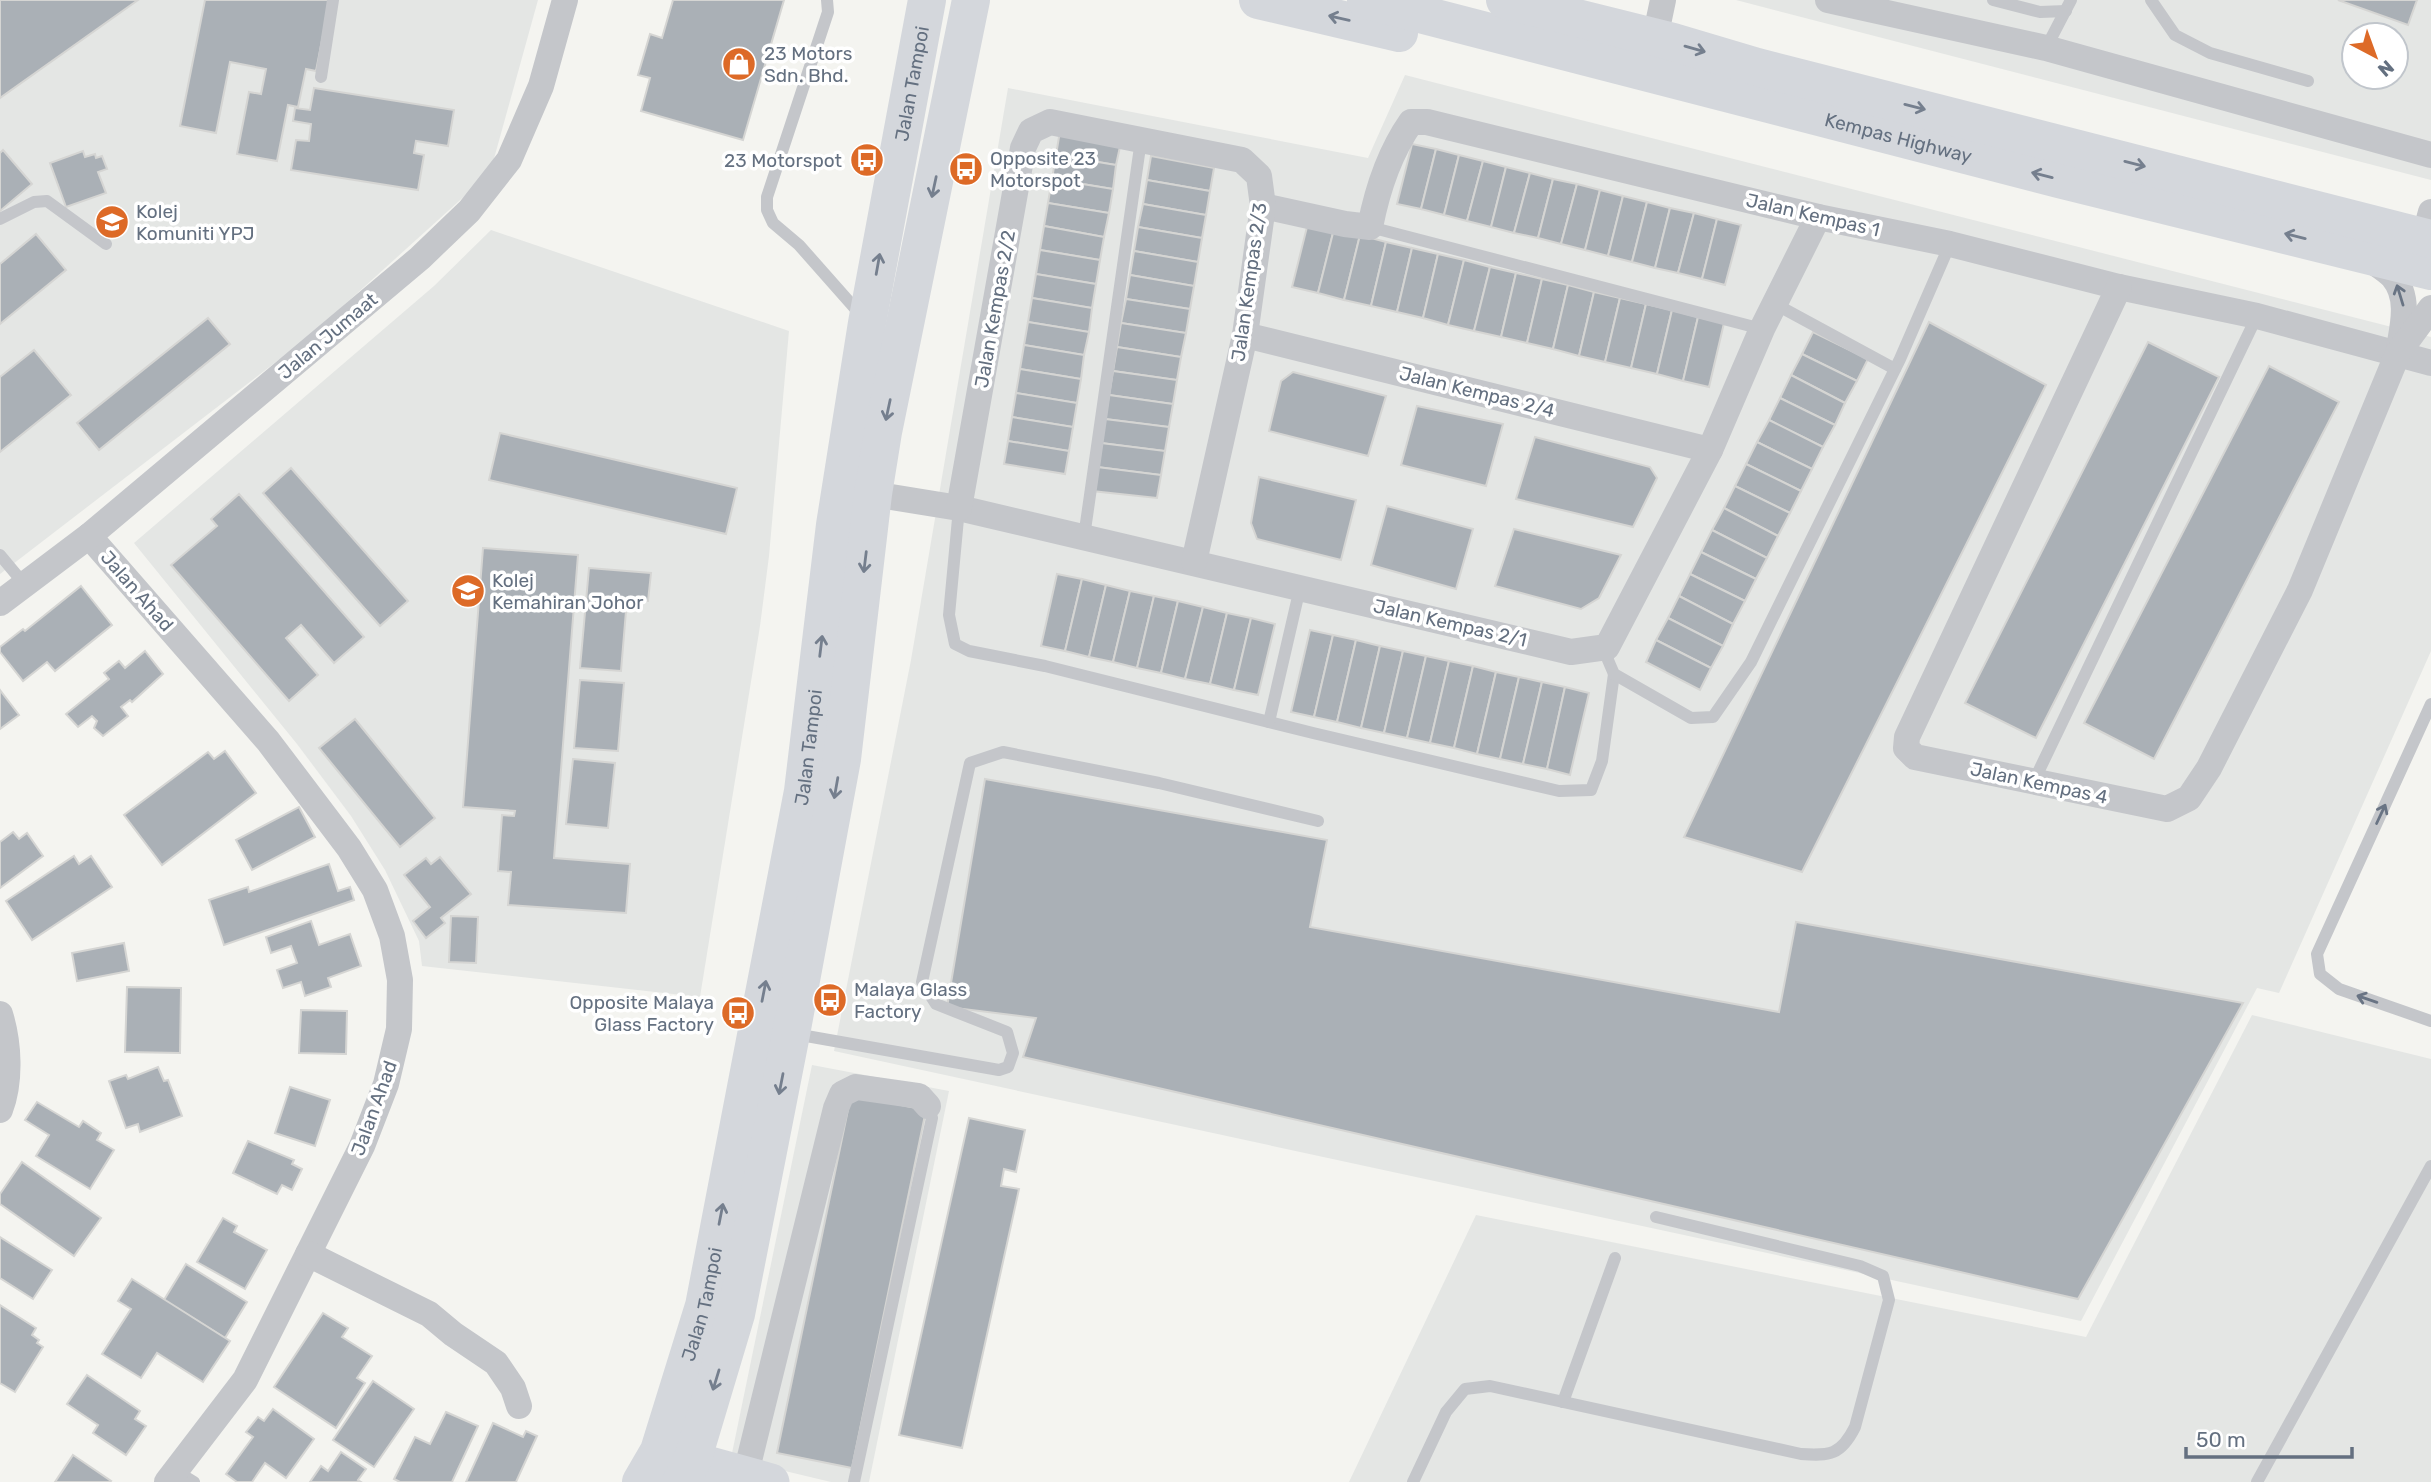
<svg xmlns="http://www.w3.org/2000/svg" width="2431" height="1482" font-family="Rubik,sans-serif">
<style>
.built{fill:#e4e6e4;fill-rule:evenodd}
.building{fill:#aab0b6;stroke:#d5d5d3;stroke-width:2}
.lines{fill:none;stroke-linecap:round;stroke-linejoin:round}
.lane{stroke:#c4c6ca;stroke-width:12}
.street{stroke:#c4c6ca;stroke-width:26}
.secondary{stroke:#d4d7dc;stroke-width:37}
.primary{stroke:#d4d7dc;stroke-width:38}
.oneway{stroke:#757f8e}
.oneway2{stroke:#697484}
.labels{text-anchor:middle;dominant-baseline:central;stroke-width:7;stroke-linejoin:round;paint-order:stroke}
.poi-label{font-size:19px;fill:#647080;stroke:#fff;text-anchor:start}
.street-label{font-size:19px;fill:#647080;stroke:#fff}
</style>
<rect width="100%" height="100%" fill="#f4f4f0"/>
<g class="built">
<path d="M0,0H538L490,173L311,335L0,574Z"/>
<path d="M1736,0H2431V180ZM2354,35H2396V77H2354Z"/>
<path d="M1405,75L2431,337V651L2279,993L2257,988L2081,1321L834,1051L911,660L1008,88L1368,158Z"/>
<path d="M491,230L789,331L769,556L760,626L700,997L422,966L419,941L385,870L351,816L297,744L134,543L434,286Z"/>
<path d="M2252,1015L2431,1059V1482H1349L1476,1215L2086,1337Z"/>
<path d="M812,1065L949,1091L869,1482H831L731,1458Z"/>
</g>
<g class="building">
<path d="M0,0H138L0,98Z"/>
<path d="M205,0H330L316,71L306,69L298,107L288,105L277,161L237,154L249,92L261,94L266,69L230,62L216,133L180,126Z"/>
<path d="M673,0H784L743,140L641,111L650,78L638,75L650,34L662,38Z"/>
<path d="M2338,0H2417L2408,25Z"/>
<path d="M314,88L454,110L448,146L416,141L414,153L424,155L418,190L291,170L296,140L309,141L311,124L293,121L295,108L310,110Z"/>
<path d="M1060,131L1121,142L1116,165L1056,155Z"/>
<path d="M1412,144L1436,149L1421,209L1397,204Z"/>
<path d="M1436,149L1459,155L1444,215L1421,209Z"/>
<path d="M3,150L32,184L0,211V153Z"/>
<path d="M83,151L85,157L95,154L96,158L102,156L107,169L98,172L106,193L66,207L50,163Z"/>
<path d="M1056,155L1116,165L1113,189L1052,179Z"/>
<path d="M1459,155L1483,161L1467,221L1444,215Z"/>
<path d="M1151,156L1214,168L1210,191L1147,180Z"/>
<path d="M1483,161L1506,167L1491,227L1467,221Z"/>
<path d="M1506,167L1530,173L1514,233L1491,227Z"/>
<path d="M1530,173L1553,179L1538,238L1514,233Z"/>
<path d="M1052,179L1113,189L1109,213L1048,203Z"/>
<path d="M1553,179L1577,184L1561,244L1538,238Z"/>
<path d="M1147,180L1210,191L1206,215L1143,204Z"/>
<path d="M1577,184L1600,190L1585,250L1561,244Z"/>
<path d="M1600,190L1623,196L1608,256L1585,250Z"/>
<path d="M1623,196L1647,202L1632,262L1608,256Z"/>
<path d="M1647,202L1670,208L1655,268L1632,262Z"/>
<path d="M1048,203L1109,213L1104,237L1044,226Z"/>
<path d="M1143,204L1206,215L1202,238L1138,227Z"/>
<path d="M1670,208L1694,213L1678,273L1655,268Z"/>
<path d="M1694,213L1717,219L1702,279L1678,273Z"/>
<path d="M1717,219L1741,225L1725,285L1702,279Z"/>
<path d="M1308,223L1334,229L1318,293L1292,287Z"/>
<path d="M1044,226L1104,237L1100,260L1040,250Z"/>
<path d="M1138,227L1202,238L1198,262L1134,251Z"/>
<path d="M1334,229L1360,235L1344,300L1318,293Z"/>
<path d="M36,234L66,270L0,324V264Z"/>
<path d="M1360,235L1386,242L1371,306L1344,300Z"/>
<path d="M1386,242L1412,248L1397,312L1371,306Z"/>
<path d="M1412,248L1438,254L1423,318L1397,312Z"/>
<path d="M1040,250L1100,260L1096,284L1036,274Z"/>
<path d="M1134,251L1198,262L1194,286L1130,275Z"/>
<path d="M1438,254L1464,260L1448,325L1423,318Z"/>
<path d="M1464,260L1490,267L1474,331L1448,325Z"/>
<path d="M1490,267L1516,273L1501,337L1474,331Z"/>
<path d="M1516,273L1542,279L1527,343L1501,337Z"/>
<path d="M1036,274L1096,284L1092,308L1032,298Z"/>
<path d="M1130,275L1194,286L1190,309L1126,299Z"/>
<path d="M1542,279L1568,285L1553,349L1527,343Z"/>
<path d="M1568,285L1594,292L1579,356L1553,349Z"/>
<path d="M1594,292L1620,298L1605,362L1579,356Z"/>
<path d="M1032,298L1092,308L1089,332L1028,322Z"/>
<path d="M1620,298L1646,304L1631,368L1605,362Z"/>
<path d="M1126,299L1190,309L1186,333L1121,323Z"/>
<path d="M1646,304L1672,310L1657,374L1631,368Z"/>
<path d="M1672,310L1698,317L1683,381L1657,374Z"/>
<path d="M1698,317L1724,323L1709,387L1683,381Z"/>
<path d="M208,318L230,344L99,450L77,423Z"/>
<path d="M1028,322L1089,332L1084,355L1024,345Z"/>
<path d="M1929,322L2046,385L1802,872L1684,837Z"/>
<path d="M1121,323L1186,333L1181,357L1117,347Z"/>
<path d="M1813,332L1868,359L1857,381L1802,354Z"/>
<path d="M2148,342L2219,377L2036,738L1965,703Z"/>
<path d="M1024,345L1084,355L1081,379L1020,369Z"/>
<path d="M1117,347L1181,357L1177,380L1113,371Z"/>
<path d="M34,350L71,395L0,452V377Z"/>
<path d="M1802,354L1857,381L1845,403L1791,375Z"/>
<path d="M2269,366L2339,402L2154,759L2084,723Z"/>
<path d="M1020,369L1081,379L1077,403L1016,393Z"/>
<path d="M1113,371L1177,380L1173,404L1109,395Z"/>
<path d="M1293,372L1386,396L1368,456L1269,431L1281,381Z"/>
<path d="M1791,375L1845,403L1835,425L1780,398Z"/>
<path d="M1016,393L1077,403L1073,427L1012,417Z"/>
<path d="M1109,395L1173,404L1169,427L1105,419Z"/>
<path d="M1780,398L1835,425L1823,447L1769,420Z"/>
<path d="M1417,406L1503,424L1486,486L1401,465Z"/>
<path d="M1012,417L1073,427L1069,451L1008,441Z"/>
<path d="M1105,419L1169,427L1165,451L1101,443Z"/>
<path d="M1769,420L1823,447L1812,469L1757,442Z"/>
<path d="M500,433L737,488L726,534L489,480Z"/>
<path d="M1535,437L1650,467L1657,478L1633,527L1516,499Z"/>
<path d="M1008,441L1069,451L1065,474L1004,464Z"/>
<path d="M1757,442L1812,469L1801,491L1746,464Z"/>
<path d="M1101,443L1165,451L1161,475L1097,467Z"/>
<path d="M1746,464L1801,491L1790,513L1735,486Z"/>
<path d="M1097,467L1161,475L1157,498L1092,491Z"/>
<path d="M291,468L408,601L380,626L263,493Z"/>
<path d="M1259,477L1356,500L1341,560L1257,539L1251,523Z"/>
<path d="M1735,486L1790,513L1778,536L1724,508Z"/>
<path d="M239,494L364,637L334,663L301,625L286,638L318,675L289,701L171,565L217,526L211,519Z"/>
<path d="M1387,506L1473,529L1456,589L1371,565Z"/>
<path d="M1724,508L1778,536L1767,558L1712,530Z"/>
<path d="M1514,529L1621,555L1599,598L1581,609L1495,586Z"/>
<path d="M1712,530L1767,558L1756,579L1701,552Z"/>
<path d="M483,548L578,555L554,858L630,864L626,913L508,905L511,872L498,871L502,815L514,816L515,811L463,807Z"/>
<path d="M1701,552L1756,579L1745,601L1690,574Z"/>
<path d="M589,568L651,573L648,601L627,599L621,671L580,668Z"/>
<path d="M1057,574L1082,579L1065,651L1041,646Z"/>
<path d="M1690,574L1745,601L1733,624L1679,596Z"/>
<path d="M1082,579L1106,585L1089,657L1065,651Z"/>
<path d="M1106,585L1130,591L1113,662L1089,657Z"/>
<path d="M81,586L112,625L55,671L47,662L23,681L0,652V647L23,629L25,631Z"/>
<path d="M1130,591L1154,596L1137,668L1113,662Z"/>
<path d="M1154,596L1178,601L1161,673L1137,668Z"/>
<path d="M1679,596L1733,624L1723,646L1668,618Z"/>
<path d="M1178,601L1203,607L1185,679L1161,673Z"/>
<path d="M1203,607L1227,613L1210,684L1185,679Z"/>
<path d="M1227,613L1251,618L1234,690L1210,684Z"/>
<path d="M1251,618L1275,624L1258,695L1234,690Z"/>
<path d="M1668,618L1723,646L1711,668L1656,640Z"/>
<path d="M1310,630L1333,635L1314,717L1291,712Z"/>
<path d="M1333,635L1356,640L1337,722L1314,717Z"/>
<path d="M1356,640L1380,646L1361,728L1337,722Z"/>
<path d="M1656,640L1711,668L1700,690L1646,662Z"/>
<path d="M1380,646L1403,651L1384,733L1361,728Z"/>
<path d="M145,651L163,674L132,702L130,700L121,707L128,716L103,736L94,728L97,721L92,716L78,727L66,714L109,679L104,673L119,661L125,668Z"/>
<path d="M1403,651L1426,656L1407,738L1384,733Z"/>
<path d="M1426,656L1449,661L1430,743L1407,738Z"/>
<path d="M1449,661L1473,666L1454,748L1430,743Z"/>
<path d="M1473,666L1496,672L1477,754L1454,748Z"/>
<path d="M1496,672L1519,677L1500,759L1477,754Z"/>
<path d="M1519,677L1542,682L1523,764L1500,759Z"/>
<path d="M580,680L624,683L618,751L574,748Z"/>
<path d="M1542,682L1565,687L1547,769L1523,764Z"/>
<path d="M1565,687L1589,693L1570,775L1547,769Z"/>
<path d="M0,690L19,715L0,729Z"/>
<path d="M355,719L435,818L400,847L319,748Z"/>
<path d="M225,751L256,793L162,865L124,815L208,752L214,759Z"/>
<path d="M573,759L615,763L608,828L566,824Z"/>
<path d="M985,779L1327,840L1310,927L1779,1012L1796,922L2243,1003L2078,1299L1023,1057L1036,1018L947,1007Z"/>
<path d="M299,807L315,837L252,870L236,840Z"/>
<path d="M13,832L19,839L27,833L43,856L0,888V842Z"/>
<path d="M74,856L79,864L91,856L112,887L32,940L6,901Z"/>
<path d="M440,857L471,894L441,918L445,923L426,938L413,921L430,907L404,875L426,858L431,864Z"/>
<path d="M329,864L338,891L350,887L354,900L224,945L209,900L248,887L249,892Z"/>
<path d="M451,916L478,917L476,963L449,962Z"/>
<path d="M311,921L319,945L350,934L361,966L328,978L331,987L305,996L301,982L283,988L277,970L297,963L291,946L271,953L266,937Z"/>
<path d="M124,943L129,971L77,981L72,953Z"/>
<path d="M127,987L181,988L180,1053L125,1052Z"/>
<path d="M301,1010L347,1011L346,1054L299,1053Z"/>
<path d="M158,1067L164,1081L168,1080L182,1116L140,1132L138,1124L126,1128L109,1081L126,1075L128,1079Z"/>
<path d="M290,1087L330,1100L315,1146L275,1133Z"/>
<path d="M851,1095L926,1110L852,1468L777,1453Z"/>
<path d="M37,1102L79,1127L83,1121L101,1133L97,1140L114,1150L90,1189L36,1156L49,1135L25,1120Z"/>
<path d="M969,1118L1025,1130L1016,1172L1004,1169L1001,1186L1019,1189L962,1448L899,1435Z"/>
<path d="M248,1141L294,1160L292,1164L302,1169L292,1190L282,1185L277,1194L233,1173Z"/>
<path d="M22,1162L101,1218L74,1256L0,1204V1194Z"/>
<path d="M223,1218L237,1226L234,1232L267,1250L245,1289L197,1262Z"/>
<path d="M0,1237L52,1270L33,1299L0,1278Z"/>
<path d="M186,1264L247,1302L225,1338L164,1300Z"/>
<path d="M132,1279L230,1341L203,1382L157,1353L141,1378L102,1354L131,1309L118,1301Z"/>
<path d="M0,1305L36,1328L32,1335L39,1340L37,1343L43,1347L15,1392L0,1383Z"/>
<path d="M323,1313L348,1328L342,1337L372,1356L357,1378L365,1383L336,1428L274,1387Z"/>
<path d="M87,1375L140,1411L135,1419L146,1426L126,1455L93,1433L98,1425L67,1404Z"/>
<path d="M373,1381L414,1409L374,1467L333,1440Z"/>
<path d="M273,1409L314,1439L286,1478L265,1463L252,1482H237L226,1474L253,1437L246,1432L258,1417L264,1421Z"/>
<path d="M446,1412L478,1426L452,1482H400L394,1479L415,1437L430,1444Z"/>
<path d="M493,1423L523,1437L526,1431L537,1436L516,1482H466Z"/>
<path d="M341,1452L366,1469L358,1480L361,1482H310L321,1466L328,1471Z"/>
<path d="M73,1455L111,1481L110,1482H55Z"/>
</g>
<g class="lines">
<g class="lane">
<path d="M827,0L828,12L767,197V210L773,223L799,245L860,314"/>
<path d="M1993,0L2040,12L2066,11"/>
<path d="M2151,0L2175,35L2210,53L2308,81"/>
<path d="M2046,48L2071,0"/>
<path d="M321,77L333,0"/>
<path d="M0,219L34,202L47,201L106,244"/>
<path d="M1370,227L1762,329"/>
<path d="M1775,304L1895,369"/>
<path d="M959,508L949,615L955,644L969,651L1045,666L1313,733L1559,791L1591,790L1602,761L1614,674"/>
<path d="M1084,537L1141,140"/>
<path d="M0,555L25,585"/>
<path d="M1607,647L1608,660L1614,674L1691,718L1713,717L1751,662L1900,359L1950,244"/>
<path d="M2431,704L2317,954L2320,974L2339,989L2431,1021"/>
<path d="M1269,722L1300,588"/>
<path d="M2033,783L2257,316"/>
<path d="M795,1034L999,1070L1008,1067L1013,1053L1007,1032L936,1004L922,982L970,763L1003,752L1159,783L1318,821"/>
<path d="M1563,1402L1615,1258"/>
<path d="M176,1471L194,1482"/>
<path d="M854,1482L932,1118L928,1106"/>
<path d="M1413,1482L1446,1412L1465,1389L1490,1386L1801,1454C1830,1456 1841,1455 1855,1427L1889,1300L1883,1276L1860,1266L1656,1217"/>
<path d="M2257,1482L2431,1166"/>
</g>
<g class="street">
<path d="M1828,0L2046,48L2431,155"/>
<path d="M1655,38L1663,0"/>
<path d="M1263,206L1345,224L1370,227C1377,191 1390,152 1411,122H1427L1818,217L1950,244L2119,287L2257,316L2431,363"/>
<path d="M2424,238L2431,212"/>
<path d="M2371,260C2378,265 2388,271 2393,277C2410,297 2403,325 2399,348"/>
<path d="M2119,287L1907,737L1906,748L1915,757L2167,809L2189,798L2209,768L2300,590L2398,353L2431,308"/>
<path d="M1245,335L1710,450"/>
<path d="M858,502L873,494L959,508L1571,652L1607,647L1710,450L1762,329L1818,217"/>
<path d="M959,508L1023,148L1031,131L1050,122L1242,160L1259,176L1263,206L1245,335L1194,562"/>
<path d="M89,536L268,741L349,848L375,890L392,936L400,980L399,1029L386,1084L362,1146L245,1380L167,1482"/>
<path d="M0,603L89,536L420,258L469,211L509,160L541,86L565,0"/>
<path d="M0,1014C9,1043 11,1081 0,1110"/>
<path d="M308,1254L429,1314L453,1334L496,1363L513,1388L519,1406"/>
<path d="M745,1477L836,1108L842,1094L856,1087L919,1096L928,1106"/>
</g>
<path class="secondary" d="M663,1452L771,1482"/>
<g class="primary">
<path d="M1258,0L1399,33"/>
<path id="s1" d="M1366,0L2059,179L2431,271"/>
<path d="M1505,0L1673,42L1757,67L2431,239"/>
<path id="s2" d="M641,1482L659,1451L704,1306L803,791L835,525L867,323L927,0"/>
<path d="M681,1482L692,1461L736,1314L791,1034L842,759L873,494L883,432L971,0"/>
</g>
</g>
<defs><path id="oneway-shaft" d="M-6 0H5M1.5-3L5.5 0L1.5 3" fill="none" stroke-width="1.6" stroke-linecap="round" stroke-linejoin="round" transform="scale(1.75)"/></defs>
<g class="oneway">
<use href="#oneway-shaft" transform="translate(1339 18) rotate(-167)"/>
<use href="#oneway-shaft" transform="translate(1695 49) rotate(16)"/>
<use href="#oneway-shaft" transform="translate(1915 107) rotate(14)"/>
<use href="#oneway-shaft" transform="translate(2135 164) rotate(14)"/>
<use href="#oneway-shaft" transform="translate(2042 175) rotate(-166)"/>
<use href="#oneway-shaft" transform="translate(934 187) rotate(102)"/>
<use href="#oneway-shaft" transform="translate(2295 236) rotate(-166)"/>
<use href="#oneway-shaft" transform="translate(878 264) rotate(-80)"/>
<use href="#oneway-shaft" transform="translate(888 410) rotate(102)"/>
<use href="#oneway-shaft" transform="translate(865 562) rotate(97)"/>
<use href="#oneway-shaft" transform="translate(821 646) rotate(-83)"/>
<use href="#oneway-shaft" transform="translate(836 788) rotate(100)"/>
<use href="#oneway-shaft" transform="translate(764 991) rotate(-79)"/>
<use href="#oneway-shaft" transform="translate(781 1084) rotate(101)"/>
<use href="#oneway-shaft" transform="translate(721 1214) rotate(-79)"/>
<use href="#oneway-shaft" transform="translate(716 1380) rotate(107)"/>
</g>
<g class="oneway2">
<use href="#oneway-shaft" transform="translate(2400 295) rotate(-107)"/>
<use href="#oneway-shaft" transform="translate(2381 814) rotate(-65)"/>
<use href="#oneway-shaft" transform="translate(2367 999) rotate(-161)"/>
</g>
<defs>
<g id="shop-disc" transform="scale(1.75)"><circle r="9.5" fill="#dd6a27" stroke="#fff"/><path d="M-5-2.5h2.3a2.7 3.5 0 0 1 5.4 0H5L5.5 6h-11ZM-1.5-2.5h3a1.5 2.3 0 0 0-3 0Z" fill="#fff"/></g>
<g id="bus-disc" transform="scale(1.75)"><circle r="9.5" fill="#dd6a27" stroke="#fff"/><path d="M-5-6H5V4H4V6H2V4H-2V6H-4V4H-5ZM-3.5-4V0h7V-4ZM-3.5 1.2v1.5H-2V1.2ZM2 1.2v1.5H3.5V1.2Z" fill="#fff"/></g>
<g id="university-disc" transform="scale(1.75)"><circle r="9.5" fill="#dd6a27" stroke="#fff"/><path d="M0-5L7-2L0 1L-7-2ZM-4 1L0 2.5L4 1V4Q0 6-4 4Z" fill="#fff"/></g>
</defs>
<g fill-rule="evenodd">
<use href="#shop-disc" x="739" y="64"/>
<use href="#bus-disc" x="867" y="160"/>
<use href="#bus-disc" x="966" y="169"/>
<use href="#university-disc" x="112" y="222"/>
<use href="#university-disc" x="468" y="591"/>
<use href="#bus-disc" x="830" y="1000"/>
<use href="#bus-disc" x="738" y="1013"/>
</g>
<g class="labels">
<g class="poi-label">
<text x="764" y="53">23 Motors<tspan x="764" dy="22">Sdn. Bhd.</tspan></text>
<text x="990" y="158">Opposite 23<tspan x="990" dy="22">Motorspot</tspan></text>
<text x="842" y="160" text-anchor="end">23 Motorspot</text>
<text x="136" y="211">Kolej<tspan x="136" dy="22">Komuniti YPJ</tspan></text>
<text x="492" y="580">Kolej<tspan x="492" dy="22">Kemahiran Johor</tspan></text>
<text x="854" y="989">Malaya Glass<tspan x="854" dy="22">Factory</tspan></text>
<text x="714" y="1002" text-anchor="end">Opposite Malaya<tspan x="714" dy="22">Glass Factory</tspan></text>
</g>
<g class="street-label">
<text stroke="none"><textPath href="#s2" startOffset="1428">Jalan Tampoi</textPath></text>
<text stroke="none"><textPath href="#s1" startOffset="550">Kempas Highway</textPath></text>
<text transform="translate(1813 215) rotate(13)">Jalan Kempas 1</text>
<text transform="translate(1249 282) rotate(-82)">Jalan Kempas 2/3</text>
<text transform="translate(995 309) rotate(-80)">Jalan Kempas 2/2</text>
<text transform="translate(328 336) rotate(-40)">Jalan Jumaat</text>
<text transform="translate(1477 392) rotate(14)">Jalan Kempas 2/4</text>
<text transform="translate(137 591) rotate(49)">Jalan Ahad</text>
<text transform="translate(1450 623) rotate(13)">Jalan Kempas 2/1</text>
<text stroke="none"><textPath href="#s2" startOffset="756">Jalan Tampoi</textPath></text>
<text transform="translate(2039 783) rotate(12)">Jalan Kempas 4</text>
<text transform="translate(374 1108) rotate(-70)">Jalan Ahad</text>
<text stroke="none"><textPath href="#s2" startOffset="189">Jalan Tampoi</textPath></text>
</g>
</g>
<g transform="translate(2375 56) rotate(139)"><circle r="33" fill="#ffffff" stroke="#c1c6cc" stroke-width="2"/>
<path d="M0-5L12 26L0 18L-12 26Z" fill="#dd6a27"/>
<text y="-10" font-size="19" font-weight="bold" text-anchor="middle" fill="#647080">N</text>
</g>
<path d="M2186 1447v10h166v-10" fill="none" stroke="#647080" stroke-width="3.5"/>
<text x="2196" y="1447" font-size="21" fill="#647080" stroke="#ffffff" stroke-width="5" paint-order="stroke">50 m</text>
</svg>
